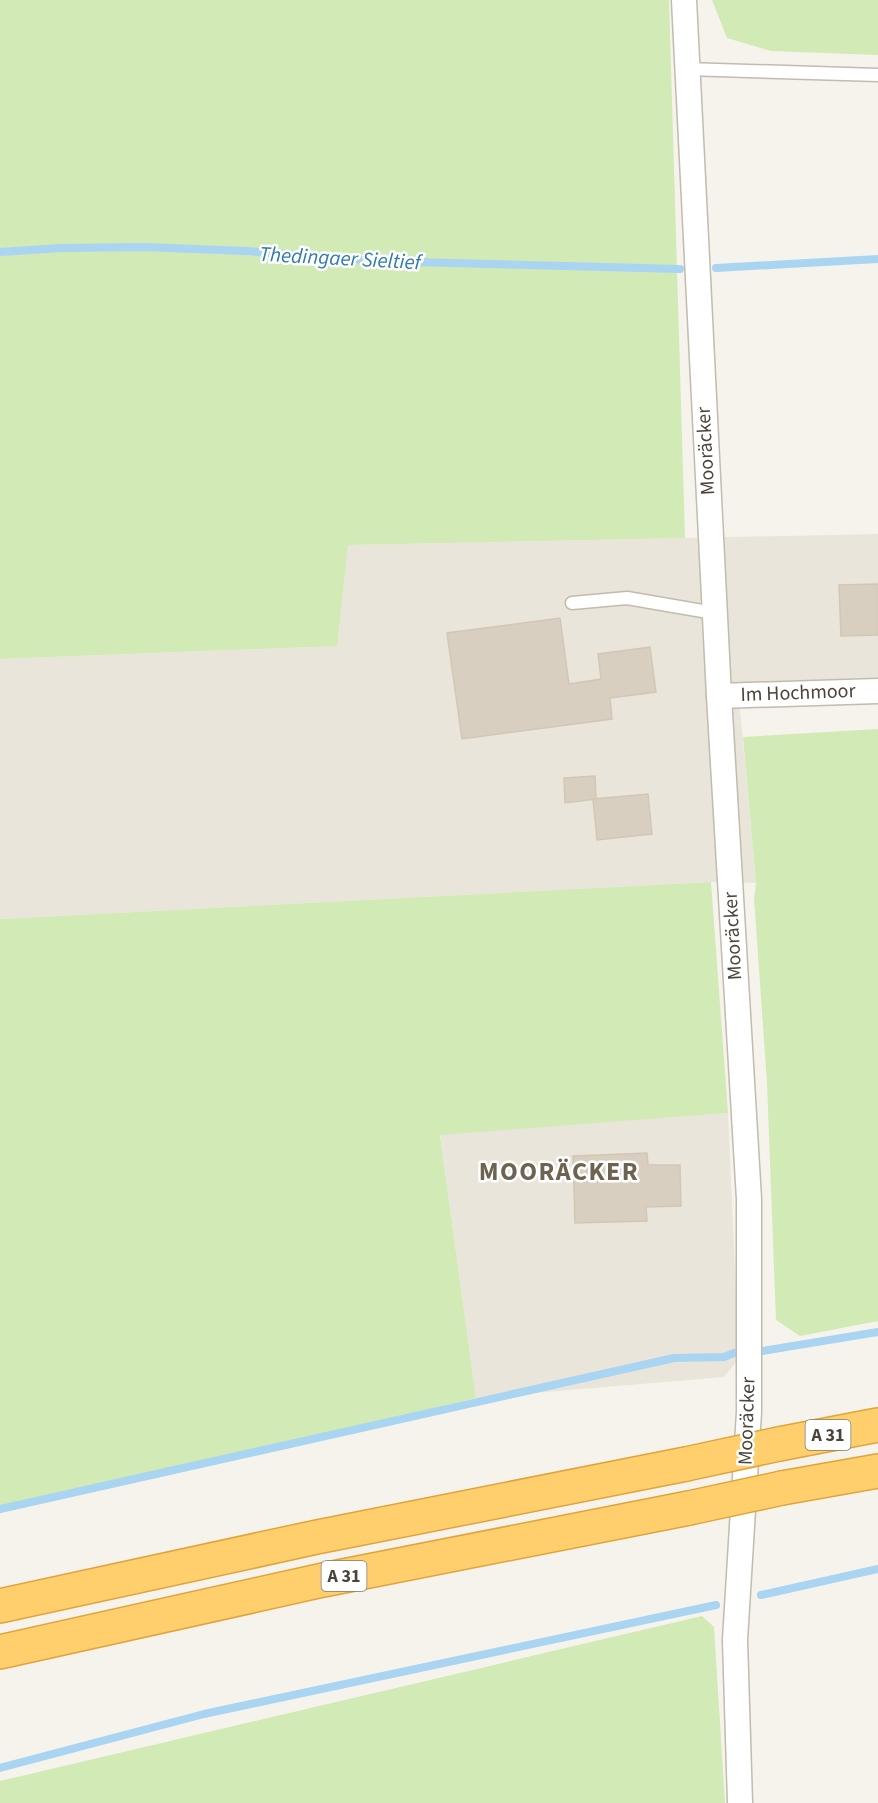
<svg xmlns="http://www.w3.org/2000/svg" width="878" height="1803" font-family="'Source Sans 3',sans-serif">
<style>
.residential{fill:#eae5da}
.green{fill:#d2eab5}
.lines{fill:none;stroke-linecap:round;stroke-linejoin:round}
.stream{stroke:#a9d4f2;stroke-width:8}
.building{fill:#d8cfc1;stroke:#d3c7b4;stroke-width:1.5}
.service-casing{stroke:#c2bbae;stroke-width:15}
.minor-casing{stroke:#c2bbae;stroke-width:27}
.motorway-casing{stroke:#e0a43c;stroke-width:36}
.service{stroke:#fff;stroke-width:12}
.minor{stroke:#fff;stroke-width:24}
.motorway{stroke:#ffcf6e;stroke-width:33}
.motorway-bridge-casing{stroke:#e0a43c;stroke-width:36;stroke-linecap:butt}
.motorway-bridge{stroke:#ffcf6e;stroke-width:33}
.labels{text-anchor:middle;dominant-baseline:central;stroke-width:5;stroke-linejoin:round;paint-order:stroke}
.shield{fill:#fff;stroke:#817c74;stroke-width:1.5}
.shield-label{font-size:18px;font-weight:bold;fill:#4b4439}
.street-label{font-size:20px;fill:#4b4439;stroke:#fff}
.water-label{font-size:21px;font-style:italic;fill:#2e7ab2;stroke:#fff}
.district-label{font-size:26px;font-weight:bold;letter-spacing:1.5px;fill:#6e6250;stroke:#fff}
</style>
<rect width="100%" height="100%" fill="#f6f3ec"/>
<g class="residential">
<path d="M878,534V680L738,687L756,883L711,882L0,919V659L336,646L348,545Z"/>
<path d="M728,1113L739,1359L724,1377L476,1398L440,1134Z"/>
</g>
<g class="green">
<path d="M0,0H669L685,538L348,545L337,646L0,659Z"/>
<path d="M712,0H878V55L771,51L727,38Z"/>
<path d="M878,729V1321L800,1336L776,1320L767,1083L754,898L756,883L743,737Z"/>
<path d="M711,882L728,1113L440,1135L476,1398L0,1513V919Z"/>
<path d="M702,1616L714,1627L725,1803H0V1781Z"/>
</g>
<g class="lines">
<g class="stream">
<path d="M0,252L62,248L144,247L246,251L376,261L680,269"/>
<path d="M716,268L878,259"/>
<path d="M762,1351L878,1332"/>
<path d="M0,1509L674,1358L724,1357L734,1353"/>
<path d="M761,1595L878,1569"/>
<path d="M0,1768L204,1714L716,1605"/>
</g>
</g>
<g class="building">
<path d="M878,584V635L841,636L839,585Z"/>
<path d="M560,618L569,684L601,679L598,654L650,647L656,692L610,698L612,719L462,739L447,633Z"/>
<path d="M595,776L596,799L565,803L564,778Z"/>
<path d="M648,794L652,834L597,840L593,799Z"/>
<path d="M647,1153L648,1165H680L681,1206L646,1207L647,1221L575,1223L573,1156Z"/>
</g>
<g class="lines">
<g class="service-casing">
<g id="service">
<path d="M686,69L878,75"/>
<path d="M572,603L627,598L714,613"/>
</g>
</g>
<g class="minor-casing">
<g id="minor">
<path d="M684,0L719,696L749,1199V1412L735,1640L740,1803"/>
<path d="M719,696L878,691"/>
</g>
</g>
<g class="motorway-casing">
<g id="motorway">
<path d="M779,1444L878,1425"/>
<path d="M782,1488L878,1471"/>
<path d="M0,1606L317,1537L686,1464"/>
<path d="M0,1652L323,1580L689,1508"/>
</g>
</g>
<use href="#service" class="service"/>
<use href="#minor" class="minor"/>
<use href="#motorway" class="motorway"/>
<g class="motorway-bridge-casing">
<g id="motorway-bridge">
<path d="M686,1464L779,1444"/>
<path d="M689,1508L782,1488"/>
</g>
</g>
<use href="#motorway-bridge" class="motorway-bridge"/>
</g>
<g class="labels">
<g class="shield">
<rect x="805.5" y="1420" width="45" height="30" rx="4.5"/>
<rect x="321.5" y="1561" width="45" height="30" rx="4.5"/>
</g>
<g class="shield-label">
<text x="828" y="1435">A 31</text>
<text x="344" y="1576">A 31</text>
</g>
<g class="street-label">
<text transform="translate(706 451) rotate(-93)">Mooräcker</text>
<text transform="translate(798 693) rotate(-2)">Im Hochmoor</text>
<text transform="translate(733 936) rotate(-93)">Mooräcker</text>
<text transform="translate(747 1421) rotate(-88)">Mooräcker</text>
</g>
<g class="water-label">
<text transform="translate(340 258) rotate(3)">Thedingaer Sieltief</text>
</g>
<g class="district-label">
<text x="559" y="1171">MOORÄCKER</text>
</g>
</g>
</svg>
